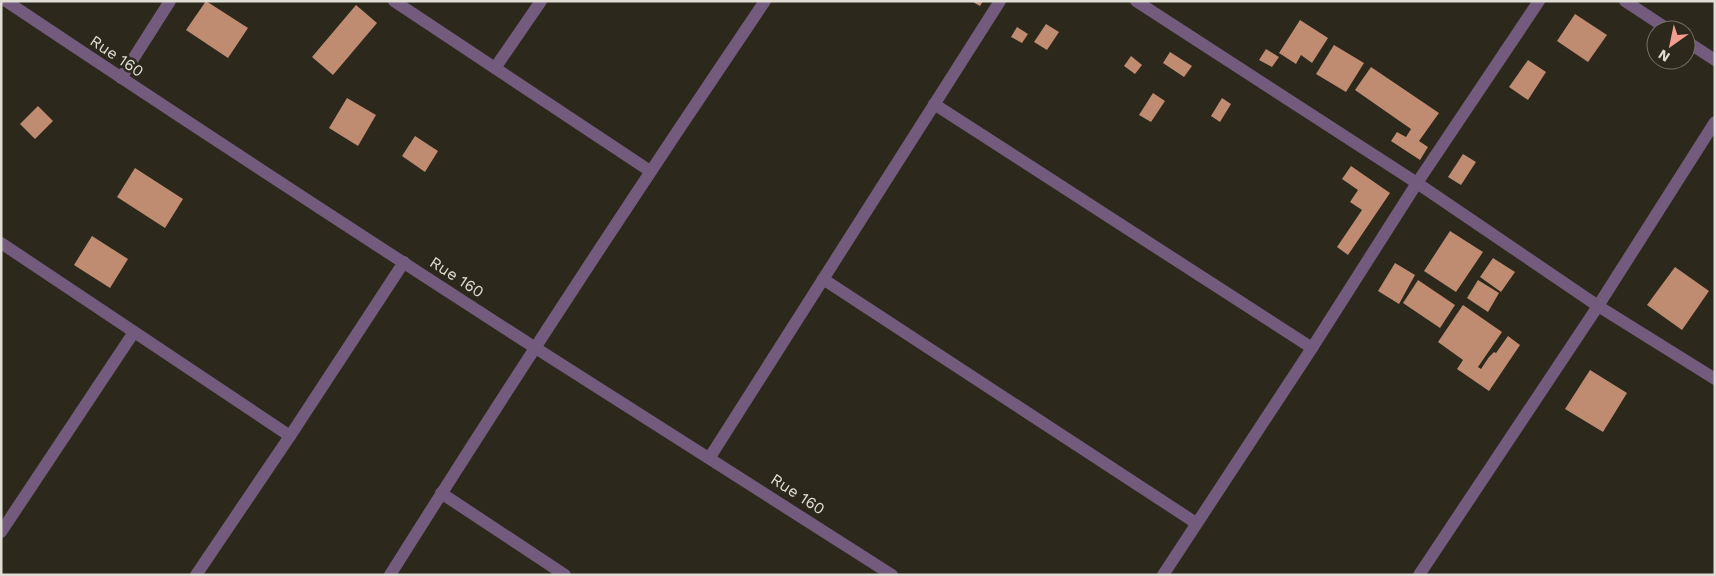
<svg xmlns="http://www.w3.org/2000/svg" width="1716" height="576" font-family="'Work Sans',sans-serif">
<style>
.building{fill:#bf8b71}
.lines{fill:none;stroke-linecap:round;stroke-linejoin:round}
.minor{stroke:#735b7d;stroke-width:12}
.labels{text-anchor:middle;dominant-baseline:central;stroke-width:5;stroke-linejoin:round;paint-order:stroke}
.street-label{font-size:16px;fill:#e0ddd5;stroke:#2c281c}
</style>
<rect width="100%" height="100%" fill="#2c281c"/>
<g class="building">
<path d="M206,1L248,28L228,58L186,30Z"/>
<path d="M971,1H983L980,6Z"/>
<path d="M356,5L377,23L333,75L312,57Z"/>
<path d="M1575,14L1607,35L1588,62L1557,41Z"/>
<path d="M1300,20L1328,38L1312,63L1301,55L1296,64L1279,53Z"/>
<path d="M1046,24L1059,32L1047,50L1034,42Z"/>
<path d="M1017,27L1028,34L1022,43L1011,37Z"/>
<path d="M1334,45L1364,63L1346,92L1316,74Z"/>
<path d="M1266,49L1279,57L1272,67L1259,60Z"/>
<path d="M1170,52L1192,66L1184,77L1163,63Z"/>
<path d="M1131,56L1142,65L1135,74L1124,66Z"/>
<path d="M1528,60L1546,72L1528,100L1509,87Z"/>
<path d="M1371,67L1439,113L1419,141L1428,147L1420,160L1391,141L1397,132L1406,137L1411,129L1355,90Z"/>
<path d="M1153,93L1165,101L1151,122L1139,115Z"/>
<path d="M347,98L376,115L358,146L329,128Z"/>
<path d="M1222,98L1231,104L1220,122L1211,116Z"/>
<path d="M38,106L53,121L35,139L20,124Z"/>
<path d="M415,136L438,151L425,172L402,156Z"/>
<path d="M1463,154L1476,162L1461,185L1448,177Z"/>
<path d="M1351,166L1390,193L1348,255L1337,247L1362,210L1350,202L1358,190L1342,179Z"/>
<path d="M135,168L183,199L165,228L117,197Z"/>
<path d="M1450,231L1483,252L1456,292L1424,271Z"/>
<path d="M92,236L128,259L110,288L74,265Z"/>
<path d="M1493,258L1515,272L1501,292L1480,277Z"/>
<path d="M1395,263L1415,275L1399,304L1378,291Z"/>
<path d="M1675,267L1709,291L1682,330L1647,305Z"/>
<path d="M1418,280L1455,305L1440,328L1403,303Z"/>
<path d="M1478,280L1499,293L1488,312L1467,298Z"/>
<path d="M1463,305L1502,332L1478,367L1481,369L1489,357L1494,352L1496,353L1508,336L1520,345L1489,391L1457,369L1463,360L1438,342Z"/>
<path d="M1590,370L1627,393L1603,432L1565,409Z"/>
</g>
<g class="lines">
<g class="minor">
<path d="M6,1C181,118 357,233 534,347C653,423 773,498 892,575"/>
<path d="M394,1L650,171"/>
<path d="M1136,1L1417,183L1598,306L1715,379"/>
<path d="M1625,1L1669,30"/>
<path d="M1686,41L1715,60"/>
<path d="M495,68L541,1"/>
<path d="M121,78L170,1"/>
<path d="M934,104L1312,348"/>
<path d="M1,243L290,436"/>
<path d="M823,279L1196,523"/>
<path d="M710,457L1000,1"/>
<path d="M441,493L565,575"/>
<path d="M1,532L134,332"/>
<path d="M196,575L290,436L404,262"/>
<path d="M390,575C512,381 637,190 765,1"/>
<path d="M1163,575L1312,348L1417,183L1539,1"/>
<path d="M1419,575L1598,306L1715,122"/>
</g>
</g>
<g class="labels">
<g class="street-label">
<text transform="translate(117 56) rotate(34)">Rue 160</text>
<text transform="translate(457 277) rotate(33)">Rue 160</text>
<text transform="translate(798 494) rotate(33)">Rue 160</text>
</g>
</g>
<rect width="1716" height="576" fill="none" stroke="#e0ddd5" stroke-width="5"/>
<g transform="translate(1671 45) rotate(213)"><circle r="24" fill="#2c281c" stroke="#747066"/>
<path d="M0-4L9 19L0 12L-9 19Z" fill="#f59c91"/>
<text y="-8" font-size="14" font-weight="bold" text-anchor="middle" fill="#e0ddd5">N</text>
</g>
</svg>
